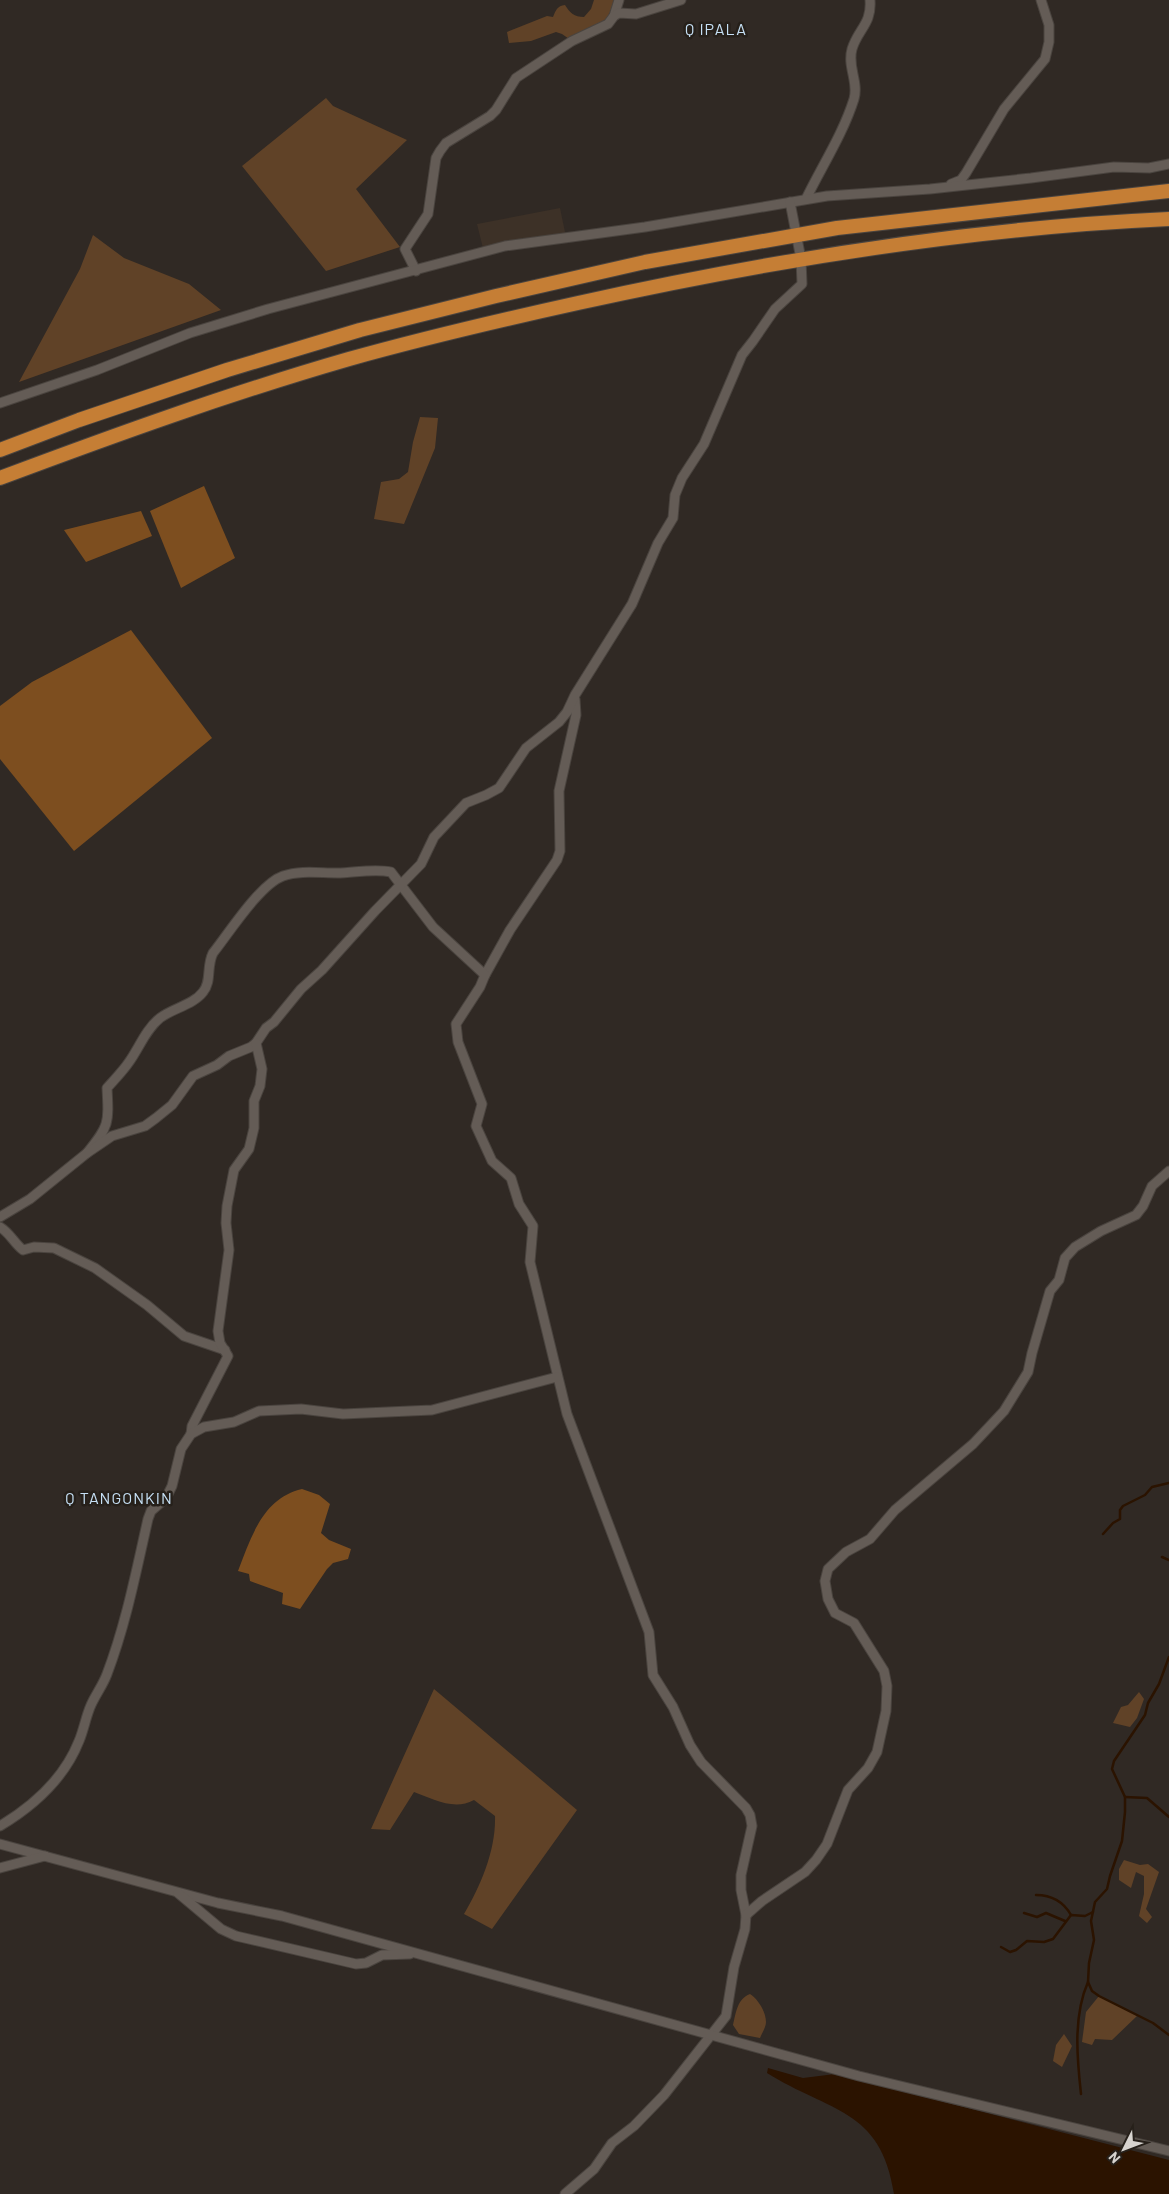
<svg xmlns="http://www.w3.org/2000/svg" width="1169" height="2194" font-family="Barlow,sans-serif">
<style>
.built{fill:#3d3127}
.green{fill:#604227}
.forest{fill:#7d4e1f}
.water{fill:#2b1300}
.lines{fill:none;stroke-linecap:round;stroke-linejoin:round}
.stream{stroke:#2b1300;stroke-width:2.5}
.minor-casing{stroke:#4a443f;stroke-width:11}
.trunk-casing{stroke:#4a443f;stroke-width:16}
.minor{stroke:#645c56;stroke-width:9}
.trunk{stroke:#c57e35;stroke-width:14}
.labels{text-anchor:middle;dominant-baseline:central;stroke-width:5;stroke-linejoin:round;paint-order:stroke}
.quarter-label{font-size:16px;letter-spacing:1px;fill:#c6e0f5;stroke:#26201a}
</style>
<rect width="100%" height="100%" fill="#302924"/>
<path class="built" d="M560,208L566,237L484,252L477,224Z"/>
<g class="green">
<path d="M594,0H619L614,16L572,41L562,34L556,32L531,41L509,43L507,32L547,16L553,17C556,10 557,6 565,5C570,13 574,17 584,17L591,9Z"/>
<path d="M326,98L333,106L407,140L356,189L400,247L326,271L242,166Z"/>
<path d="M93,235L124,258L189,284L221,310L19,382L80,269Z"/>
<path d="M420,417L438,418L435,448L404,524L374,519L381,482L399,479L408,472L413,442Z"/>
<path d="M434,1689L577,1810L492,1929L464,1914C481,1885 496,1850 495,1816L474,1800C454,1811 433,1799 414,1792L390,1830L371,1829Z"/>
<path d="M1139,1692L1144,1699L1137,1718L1130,1727L1113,1723L1121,1707L1128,1705Z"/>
<path d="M1124,1860L1140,1865L1148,1864L1159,1872L1146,1909L1152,1917L1147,1923L1139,1916L1144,1894V1876L1136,1872L1131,1888L1119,1880V1869Z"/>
<path d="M750,1994C758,1999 766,2012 766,2022C766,2027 762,2033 760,2038L739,2034L733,2025C736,2013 737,1999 750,1994Z"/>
<path d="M1099,1996L1137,2016L1112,2040L1095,2039L1092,2045L1082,2042L1086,2012Z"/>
<path d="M1064,2034L1072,2046L1062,2067L1053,2061L1056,2045Z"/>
</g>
<g class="forest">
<path d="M204,486L235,558L181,588L150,511Z"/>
<path d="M141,511L152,536L86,562L64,530Z"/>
<path d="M131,630L212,738L74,851L0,759V706L32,682Z"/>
<path d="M302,1489L319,1495L330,1504L321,1533L329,1540L351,1549L348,1559L333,1563L327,1569L300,1609L282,1604L283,1593L250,1581L249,1574L238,1571C251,1537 263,1498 302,1489Z"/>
</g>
<path class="water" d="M768,2068L803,2078L835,2074L1169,2160V2194H894C881,2108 829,2112 767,2073Z"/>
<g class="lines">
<g class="stream">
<path d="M1103,1534L1113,1523L1120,1519V1510L1123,1506L1145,1495L1152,1487L1169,1483"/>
<path d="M1162,1557L1169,1560"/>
<path d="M1169,1657L1159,1684L1148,1703L1145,1715L1114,1761L1112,1769L1125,1797V1812L1122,1841L1110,1876L1107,1889L1095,1902L1091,1921L1094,1940L1089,1963L1088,1982L1092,1991L1099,1996L1153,2023L1169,2035"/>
<path d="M1125,1797L1147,1798L1169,1817"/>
<path d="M1036,1895C1052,1895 1063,1901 1071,1915"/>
<path d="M1024,1913L1037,1917L1046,1913L1065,1921"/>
<path d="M1001,1947L1010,1952L1016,1950L1027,1941L1044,1942L1053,1939L1071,1915L1085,1916L1093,1912"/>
<path d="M1081,2094C1077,2058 1073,2016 1088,1982"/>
</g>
<g class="minor-casing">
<g id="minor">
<path d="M614,16L619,0"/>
<path d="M951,184L961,180L966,173L1004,109L1045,59L1049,42V25L1041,0"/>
<path d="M806,199C822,166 843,134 854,99C859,82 847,67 852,49C858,29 872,24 870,0"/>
<path d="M416,271L405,249L428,214L436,158L440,151L446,143L490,116L496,110L516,78L572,41L608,24L614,16L619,13L636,14L681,0"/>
<path d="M0,403L97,370L190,333L268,309L505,246L645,227L827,196L930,189L1031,178L1114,167L1149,168L1169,164"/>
<path d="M485,975L510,930L557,860L560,851L559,791L576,715L575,699"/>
<path d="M87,1153C109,1126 109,1124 107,1088C114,1080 123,1071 129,1062C139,1048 146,1029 160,1018C173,1008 193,1005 203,992C212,981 206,967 213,953C229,933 260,884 283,876C300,870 319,873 337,873C354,873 374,868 391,872L433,927L485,975L480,987L456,1024L458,1042L482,1104L476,1126L492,1161L511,1178L519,1204L533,1226L530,1262L567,1414L649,1632L653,1675L673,1707L690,1745L701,1762L746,1808L750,1815L752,1826L741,1875V1890L746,1915L745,1929L734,1967L726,2016L664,2095L634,2126L612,2143L594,2169L565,2194"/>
<path d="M0,1217L30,1199L87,1153L112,1136L145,1126L156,1118L172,1105L193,1076L217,1065L229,1056L251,1047L256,1043L266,1028L274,1022L301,989L322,970L375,911L421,864L434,837L466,803L486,795L499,788L526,748L559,722L567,712L575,695L632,604L658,543L673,518L675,495L682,478L704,444L742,355L753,341L775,309L802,284L801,259L790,202"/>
<path d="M0,1227C10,1233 14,1243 23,1250L34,1247L54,1248L95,1268L147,1305L184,1336L225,1350"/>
<path d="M191,1434L192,1426L228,1356L220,1343L218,1331L229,1250L226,1223L227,1206L234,1170L249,1149L254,1128V1101L260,1086L262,1069L256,1043"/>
<path d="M0,1826C35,1805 64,1779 79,1741C84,1729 86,1716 91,1705C96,1694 103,1685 107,1674C126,1624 136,1572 148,1519L151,1511L166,1498L172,1486L181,1449L191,1434L204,1427L234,1422L259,1411L301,1409L343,1414L432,1410L557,1377"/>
<path d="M0,1844L218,1903L282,1916L859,2076L1169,2151"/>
<path d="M0,1868L45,1856"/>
<path d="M178,1893L221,1929L236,1936L356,1964L366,1963L382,1955L410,1954"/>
<path d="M746,1915L762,1901L805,1872L816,1860L827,1844L848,1790L868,1768L877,1752L886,1711L887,1686L884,1671L854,1623L835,1613L828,1599L825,1581L828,1569L846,1552L870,1539L895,1510L973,1444L1004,1411L1028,1372L1032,1353L1050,1291L1059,1280L1065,1258L1075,1247L1101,1231L1136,1215L1143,1206L1152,1186L1169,1171"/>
</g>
</g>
<g class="trunk-casing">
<g id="trunk">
<path d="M0,450L79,420L227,370L360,330L496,296L645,262L837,228L1169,191"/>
<path d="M0,478C115,435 231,393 349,359C424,338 501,320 578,303C772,260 970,228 1169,219"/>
</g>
</g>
<use href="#minor" class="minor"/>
<use href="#trunk" class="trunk"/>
</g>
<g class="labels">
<g class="quarter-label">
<text x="716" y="28">Q IPALA</text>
<text x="119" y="1497">Q TANGONKIN</text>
</g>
</g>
<g transform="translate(1124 2149) rotate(228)" stroke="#26201a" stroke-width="4" paint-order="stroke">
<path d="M0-4L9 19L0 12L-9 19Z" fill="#d7d3cf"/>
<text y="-8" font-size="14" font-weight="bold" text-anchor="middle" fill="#d7d3cf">N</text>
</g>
</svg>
